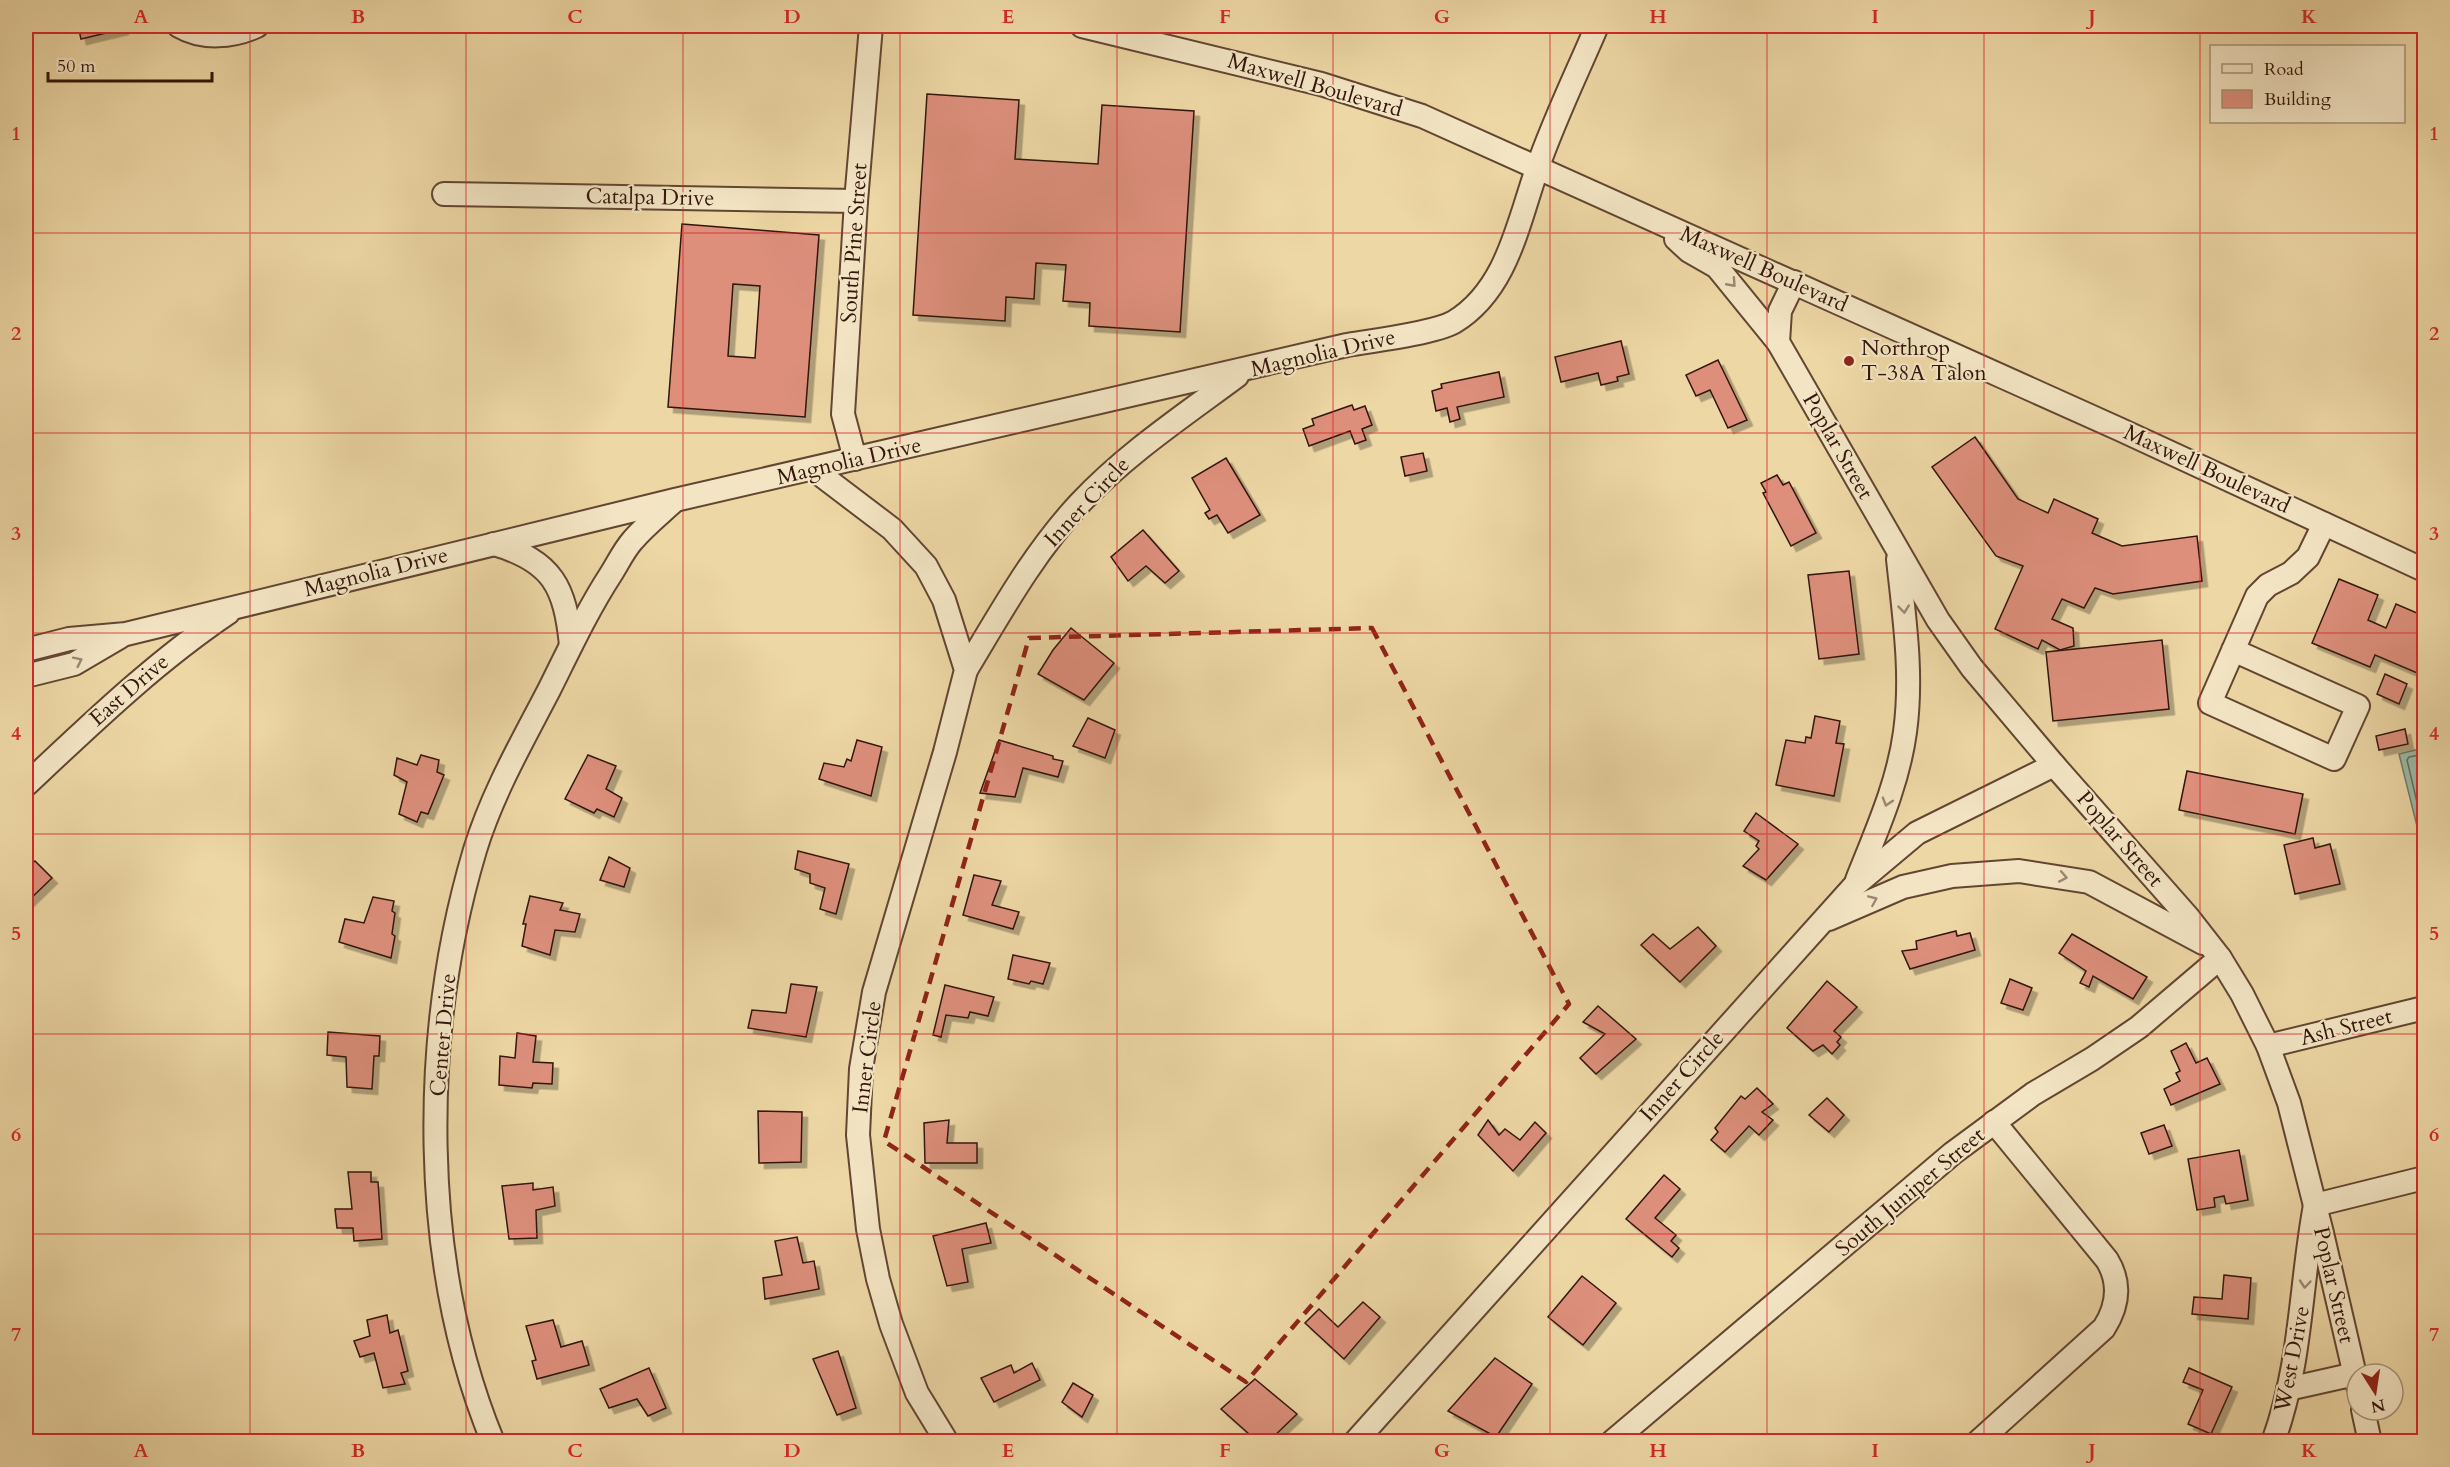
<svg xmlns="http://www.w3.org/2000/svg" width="2450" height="1467" font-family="Cardo,serif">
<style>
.water{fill:#99baa7;stroke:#707869;stroke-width:1.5}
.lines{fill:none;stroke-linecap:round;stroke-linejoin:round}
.shore{stroke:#666859;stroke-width:1.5}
.building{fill:#dd8f7c;stroke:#33150b;stroke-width:1.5;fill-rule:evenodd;filter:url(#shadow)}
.minor-casing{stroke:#624632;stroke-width:26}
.minor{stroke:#f3e5c4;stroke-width:22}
.oneway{stroke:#9d8771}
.marked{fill:none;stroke:#8f2418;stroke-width:4.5;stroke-dasharray:12 8;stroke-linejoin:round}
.grid{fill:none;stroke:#d62828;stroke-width:1.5;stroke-opacity:0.55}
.poi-dot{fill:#8f2418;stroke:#f3e5c4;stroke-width:2}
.labels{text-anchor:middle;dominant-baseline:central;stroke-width:4.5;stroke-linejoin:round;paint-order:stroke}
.street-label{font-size:22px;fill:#33150b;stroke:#f3e5c4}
.poi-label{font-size:22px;fill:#33150b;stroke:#f3e5c4;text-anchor:start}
.neatline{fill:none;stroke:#d62828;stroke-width:2}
.grid-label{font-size:20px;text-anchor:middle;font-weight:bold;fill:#d62828}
</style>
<defs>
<filter id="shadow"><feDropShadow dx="5.5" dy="5.5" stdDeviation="0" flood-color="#0004"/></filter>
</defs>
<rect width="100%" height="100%" fill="#edd7a5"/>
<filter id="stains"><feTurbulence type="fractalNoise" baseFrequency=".00333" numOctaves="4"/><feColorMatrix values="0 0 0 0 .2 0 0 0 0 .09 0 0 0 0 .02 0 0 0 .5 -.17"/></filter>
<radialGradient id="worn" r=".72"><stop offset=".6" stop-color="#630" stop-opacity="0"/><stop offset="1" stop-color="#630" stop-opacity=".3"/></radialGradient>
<path class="water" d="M2424,748V854L2399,754Z"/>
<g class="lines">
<path class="shore" d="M2424,754L2409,757L2407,760L2424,832"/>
</g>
<g class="building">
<path d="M78,26H122L123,29L81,39Z"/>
<path d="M927,94L1019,100L1015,159L1098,164L1102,105L1194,111L1180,332L1089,326L1090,303L1063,301L1066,265L1036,263L1034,299L1006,297L1005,321L913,315Z"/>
<path d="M682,224L819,235L805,417L668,407ZM733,284L760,286L755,358L728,356Z"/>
<path d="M1621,341L1629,374L1617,377L1618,381L1601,385L1598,373L1561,382L1555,357Z"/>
<path d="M1718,360L1747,420L1728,428L1710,390L1696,396L1686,375Z"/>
<path d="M1499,372L1504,397L1457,407L1460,419L1450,422L1447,408L1436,411L1432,391L1442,388L1441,384Z"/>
<path d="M1352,405L1354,410L1365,406L1372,425L1362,429L1366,440L1355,444L1350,431L1309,446L1303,429L1314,425L1312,419Z"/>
<path d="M1975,437L2018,499L2048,513L2054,499L2098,519L2092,533L2122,546L2197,536L2202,581L2113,594L2095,588L2084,608L2062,599L2052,619L2073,628L2074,646L2060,650L2042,640L2038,649L1995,629L2023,566L1996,556L1932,467Z"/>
<path d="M1423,453L1427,471L1405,476L1401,457Z"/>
<path d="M1226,458L1260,515L1228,533L1217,515L1209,519L1205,513L1210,510L1192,478Z"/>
<path d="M1777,475L1783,485L1789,482L1816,533L1791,546L1763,493L1766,492L1761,483Z"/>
<path d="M1143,530L1179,571L1165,583L1146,566L1128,581L1111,557Z"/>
<path d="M1849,571L1859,654L1819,659L1808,575Z"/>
<path d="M2339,579L2378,595L2368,620L2386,628L2396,604L2424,616V670L2422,675L2375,655L2370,667L2312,643Z"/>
<path d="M1071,628L1114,663L1084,700L1038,674L1053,650Z"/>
<path d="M2162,640L2169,709L2053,721L2046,652Z"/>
<path d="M2385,674L2407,684L2399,704L2377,694Z"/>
<path d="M1815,716L1840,721L1836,743L1844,744L1834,796L1776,785L1786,740L1805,743L1806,737L1811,738Z"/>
<path d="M1088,718L1115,730L1105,758L1073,746Z"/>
<path d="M2405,729L2408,744L2379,750L2376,736Z"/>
<path d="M857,740L882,747L871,796L819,779L824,763L844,767L847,759L851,761Z"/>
<path d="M999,740L1053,756V759L1063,761L1058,777L1023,768L1015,797L980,793Z"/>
<path d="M421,755L439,760L437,772L444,775L428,814L421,812L417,822L399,814L407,782L394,775L397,758L417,765Z"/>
<path d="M588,755L616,766L606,789L622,798L614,817L597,809L594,813L565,799Z"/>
<path d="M2187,771L2303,794L2295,834L2179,810Z"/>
<path d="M1756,813L1798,844L1766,880L1743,866L1759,849L1756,846L1759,841L1744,831Z"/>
<path d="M2313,838L2315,848L2330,844L2340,884L2295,894L2284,845Z"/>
<path d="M798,851L849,864L836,914L820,909L825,888L810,883V874L795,869Z"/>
<path d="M609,857L630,868L624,887L600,880Z"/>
<path d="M35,861L52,878L26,903V869Z"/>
<path d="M974,875L1001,881L992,905L1019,912L1013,929L963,915Z"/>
<path d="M530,896L563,903L560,910L580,914L575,932L555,930L550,955L522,946L526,924H523Z"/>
<path d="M373,897L394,901L392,911L395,913L392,934L395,936L391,958L339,942L345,919L364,923Z"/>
<path d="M2424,903V928L2419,905Z"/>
<path d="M1698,927L1716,946L1680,982L1641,945L1653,934L1670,949Z"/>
<path d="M1956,931L1957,936L1970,933L1975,950L1910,969L1902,951L1917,949L1916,941Z"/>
<path d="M2072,934L2147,977L2133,999L2093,976L2089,987L2080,983L2086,971L2059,953Z"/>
<path d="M1013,955L1050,963L1043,984L1031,981L1029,984L1008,979Z"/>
<path d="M2010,979L2032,988L2023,1010L2001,1003Z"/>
<path d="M1827,981L1857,1007L1834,1031L1841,1037L1837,1042L1840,1045L1832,1054L1823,1045L1813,1051L1787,1028Z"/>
<path d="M791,984L817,987L806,1037L748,1028L752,1010L786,1013Z"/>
<path d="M945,985L994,997L988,1016L970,1012L968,1018L946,1015L941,1037L933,1035Z"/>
<path d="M1598,1006L1636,1039L1596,1074L1580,1058L1605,1034L1583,1022Z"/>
<path d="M328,1032L380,1036L379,1056H374L372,1089L347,1087L346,1057L327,1055Z"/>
<path d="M517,1033L536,1036L533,1062L553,1063L552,1084L533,1083L532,1088L499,1085L500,1056L515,1058Z"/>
<path d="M2186,1043L2196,1063L2207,1058L2220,1084L2171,1105L2164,1089L2180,1081L2176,1073L2180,1071L2171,1051Z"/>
<path d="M1757,1088L1773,1104L1762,1112L1773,1120L1759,1135L1749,1126L1725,1152L1711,1140L1718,1132L1715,1128L1741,1096L1745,1099Z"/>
<path d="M1827,1098L1844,1115L1829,1132L1809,1115Z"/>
<path d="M758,1111L802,1112L801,1162L759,1163Z"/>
<path d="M949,1120L947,1143H977V1163H925L924,1123Z"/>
<path d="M1488,1120L1499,1135L1505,1129L1520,1140L1535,1122L1546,1133L1513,1171L1478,1135Z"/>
<path d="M2164,1125L2172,1146L2149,1154L2141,1133Z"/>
<path d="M2239,1150L2248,1200L2226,1204L2224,1196L2214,1198L2215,1207L2197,1210L2188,1159Z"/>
<path d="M348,1172H371V1182H378L382,1239L354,1241L353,1228H337L335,1209H352Z"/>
<path d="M1664,1175L1680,1189L1655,1218L1676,1235L1671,1241L1679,1248L1672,1257L1626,1219Z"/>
<path d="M533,1183V1190L553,1187L555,1206L536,1210L537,1238L509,1239L502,1186Z"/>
<path d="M986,1223L991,1243L962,1249L968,1282L947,1286L933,1236Z"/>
<path d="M797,1237L803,1263L814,1261L819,1289L765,1299L763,1278L782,1275L775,1241Z"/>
<path d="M2224,1275L2251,1278L2248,1319L2192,1314L2194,1297L2222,1299Z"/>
<path d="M1582,1276L1616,1303L1583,1345L1548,1317Z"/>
<path d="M1363,1302L1380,1317L1344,1359L1305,1323L1319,1309L1338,1327Z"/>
<path d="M387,1315L390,1333L398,1330L408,1371L401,1373L405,1384L383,1388L374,1353L360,1357L354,1341L370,1336L367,1320Z"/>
<path d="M553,1320L561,1347L582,1341L589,1365L537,1379L532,1361L536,1360L526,1326Z"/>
<path d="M838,1351L856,1408L837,1415L813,1359Z"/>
<path d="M1495,1358L1532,1384L1496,1437L1448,1411Z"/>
<path d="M1032,1363L1040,1380L994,1402L981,1378L1011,1365L1014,1373Z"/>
<path d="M649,1368L666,1408L648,1416L637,1399L609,1408L600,1389Z"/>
<path d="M2189,1368L2232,1387L2211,1434L2188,1424L2203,1390L2183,1382Z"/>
<path d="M1255,1379L1297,1414L1268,1442H1258L1221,1409Z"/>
<path d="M1073,1383L1093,1395L1082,1417L1062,1402Z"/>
</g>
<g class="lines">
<g class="minor-casing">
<g id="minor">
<path d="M179,26C203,40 233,37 257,26"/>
<path d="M1082,26L1321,84L1422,116L2119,429L2424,570"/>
<path d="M444,194L856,201"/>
<path d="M1676,239L1689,251L1717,267L1778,342"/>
<path d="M1794,282L1780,311L1778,342L1938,620L1972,668L2054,765L2188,917L2220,958L2242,994L2268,1046L2289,1103L2322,1233L2357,1384"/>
<path d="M855,459L843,414L856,201L871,26"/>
<path d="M813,469L892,529L926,566L944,600L966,670L945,752L874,992L861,1069L858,1135L868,1229L878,1279L891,1324L917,1393L947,1442"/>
<path d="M494,544C553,561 565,587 571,645"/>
<path d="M26,650L69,639L126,634L675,500L1347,345C1372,341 1435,333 1454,322C1507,290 1518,223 1537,169C1554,120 1577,73 1597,26"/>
<path d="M2233,650L2358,706L2334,759L2210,703L2257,596L2268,585L2291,573L2308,557L2324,524"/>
<path d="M966,670C1001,612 1034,552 1080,503C1126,454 1183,416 1237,376"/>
<path d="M26,676L74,664L120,637"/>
<path d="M26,785C91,724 154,663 228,613"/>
<path d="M1857,880C1876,832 1898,784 1905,732C1913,674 1904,616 1898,559"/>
<path d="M1829,919L1903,887L1952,876L2019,871L2089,882L2203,943"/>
<path d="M2268,1046L2424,1008"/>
<path d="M2288,1389L2355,1374"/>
<path d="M2363,1410L2370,1442"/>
<path d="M493,1442C419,1263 420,1034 475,850C492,794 522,742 549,690C569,650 587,611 611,574C618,563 624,550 633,540C645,526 660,514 673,502"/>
<path d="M1355,1442L1855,885L1917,833L2054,765"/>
<path d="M1612,1442L1953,1153L2033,1094L2092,1059L2139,1027L2220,958"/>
<path d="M1978,1442L2104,1328C2118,1306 2121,1283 2107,1260L1994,1122"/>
<path d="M2273,1442C2302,1363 2300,1286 2315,1205L2424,1178"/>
</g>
</g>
<use href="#minor" class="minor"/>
</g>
<defs><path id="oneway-chevron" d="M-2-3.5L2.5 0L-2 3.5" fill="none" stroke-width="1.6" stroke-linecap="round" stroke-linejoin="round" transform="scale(1.5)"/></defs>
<g class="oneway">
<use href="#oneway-chevron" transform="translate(1732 283) rotate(48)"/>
<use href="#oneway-chevron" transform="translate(1904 609) rotate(84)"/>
<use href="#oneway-chevron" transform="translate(78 661) rotate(-26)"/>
<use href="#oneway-chevron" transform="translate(1887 802) rotate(107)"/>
<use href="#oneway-chevron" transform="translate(2063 877) rotate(11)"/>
<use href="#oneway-chevron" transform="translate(1873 900) rotate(-23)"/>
<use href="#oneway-chevron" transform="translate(2305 1284) rotate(95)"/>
</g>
<path class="marked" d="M1372,628L1569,1004L1246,1382L884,1141L1029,638Z"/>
<path class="grid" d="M250,26V1442M466,26V1442M683,26V1442M900,26V1442M1117,26V1442M1333,26V1442M1550,26V1442M1767,26V1442M1984,26V1442M2200,26V1442M26,233H2424M26,433H2424M26,633H2424M26,834H2424M26,1034H2424M26,1234H2424"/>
<circle class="poi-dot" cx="1849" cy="361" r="6"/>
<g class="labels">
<g class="street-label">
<text transform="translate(1315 85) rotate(16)">Maxwell Boulevard</text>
<text transform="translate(650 197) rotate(1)">Catalpa Drive</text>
<text transform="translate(854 243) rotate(-86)">South Pine Street</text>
<text transform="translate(1764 269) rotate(24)">Maxwell Boulevard</text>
<text transform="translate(1323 353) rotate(-13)">Magnolia Drive</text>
<text transform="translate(1838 446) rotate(60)">Poplar Street</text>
<text transform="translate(849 461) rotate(-13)">Magnolia Drive</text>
<text transform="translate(2207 469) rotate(25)">Maxwell Boulevard</text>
<text transform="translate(1087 502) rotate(-47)">Inner Circle</text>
<text transform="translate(376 572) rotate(-14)">Magnolia Drive</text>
<text transform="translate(129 690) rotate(-41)">East Drive</text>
<text transform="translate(2120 839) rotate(49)">Poplar Street</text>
<text transform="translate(2346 1027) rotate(-14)">Ash Street</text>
<text transform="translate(443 1035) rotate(-85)">Center Drive</text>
<text transform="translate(867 1057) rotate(-83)">Inner Circle</text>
<text transform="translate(1682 1076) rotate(-48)">Inner Circle</text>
<text transform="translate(1910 1192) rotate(-40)">South Juniper Street</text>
<text transform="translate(2334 1285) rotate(77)">Poplar Street</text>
<text transform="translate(2292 1359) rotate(-79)">West Drive</text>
</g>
<g class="poi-label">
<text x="1861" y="348">Northrop<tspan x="1861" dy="25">T-38A Talon</tspan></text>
</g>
</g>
<rect width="2450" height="1467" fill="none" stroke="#edd7a5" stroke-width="66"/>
<rect x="2210" y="45" width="195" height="78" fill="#f3e5c4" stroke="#a6927a" stroke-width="1.5"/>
<rect x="2222" y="64" width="30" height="9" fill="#f3e5c4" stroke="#a6927a" stroke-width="1.5"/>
<text x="2264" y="75" font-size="18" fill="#33150b">Road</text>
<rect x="2222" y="90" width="30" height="18" fill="#dd8f7c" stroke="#a6927a" stroke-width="1.5"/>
<text x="2264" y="105" font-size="18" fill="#33150b">Building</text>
<g transform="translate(2375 1392) rotate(168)"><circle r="28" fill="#f3e5c4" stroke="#a6927a" stroke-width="1.5"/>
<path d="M0-4.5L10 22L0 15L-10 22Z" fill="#8f2418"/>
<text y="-9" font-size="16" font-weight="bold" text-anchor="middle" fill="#33150b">N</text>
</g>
<path d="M48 72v9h164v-9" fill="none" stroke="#33150b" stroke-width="3"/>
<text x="57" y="72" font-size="18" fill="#33150b" stroke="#f3e5c4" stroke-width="4.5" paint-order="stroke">50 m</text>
<rect x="33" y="33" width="2384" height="1401" class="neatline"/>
<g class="grid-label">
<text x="141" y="23">A</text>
<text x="358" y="23">B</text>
<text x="575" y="23">C</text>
<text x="792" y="23">D</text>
<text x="1008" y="23">E</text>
<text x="1225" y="23">F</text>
<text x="1442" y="23">G</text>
<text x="1658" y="23">H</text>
<text x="1875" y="23">I</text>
<text x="2092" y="23">J</text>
<text x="2309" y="23">K</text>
<text x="16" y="140">1</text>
<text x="2434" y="140">1</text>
<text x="16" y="340">2</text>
<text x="2434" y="340">2</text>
<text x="16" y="540">3</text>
<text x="2434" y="540">3</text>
<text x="16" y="740">4</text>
<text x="2434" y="740">4</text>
<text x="16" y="940">5</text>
<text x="2434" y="940">5</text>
<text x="16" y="1141">6</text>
<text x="2434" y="1141">6</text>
<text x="16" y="1341">7</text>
<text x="2434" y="1341">7</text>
<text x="141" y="1457">A</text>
<text x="358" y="1457">B</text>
<text x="575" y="1457">C</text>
<text x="792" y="1457">D</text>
<text x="1008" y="1457">E</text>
<text x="1225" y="1457">F</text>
<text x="1442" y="1457">G</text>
<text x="1658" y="1457">H</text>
<text x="1875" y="1457">I</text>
<text x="2092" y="1457">J</text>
<text x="2309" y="1457">K</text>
</g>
<rect width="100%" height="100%" filter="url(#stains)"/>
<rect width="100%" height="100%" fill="url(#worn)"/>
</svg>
